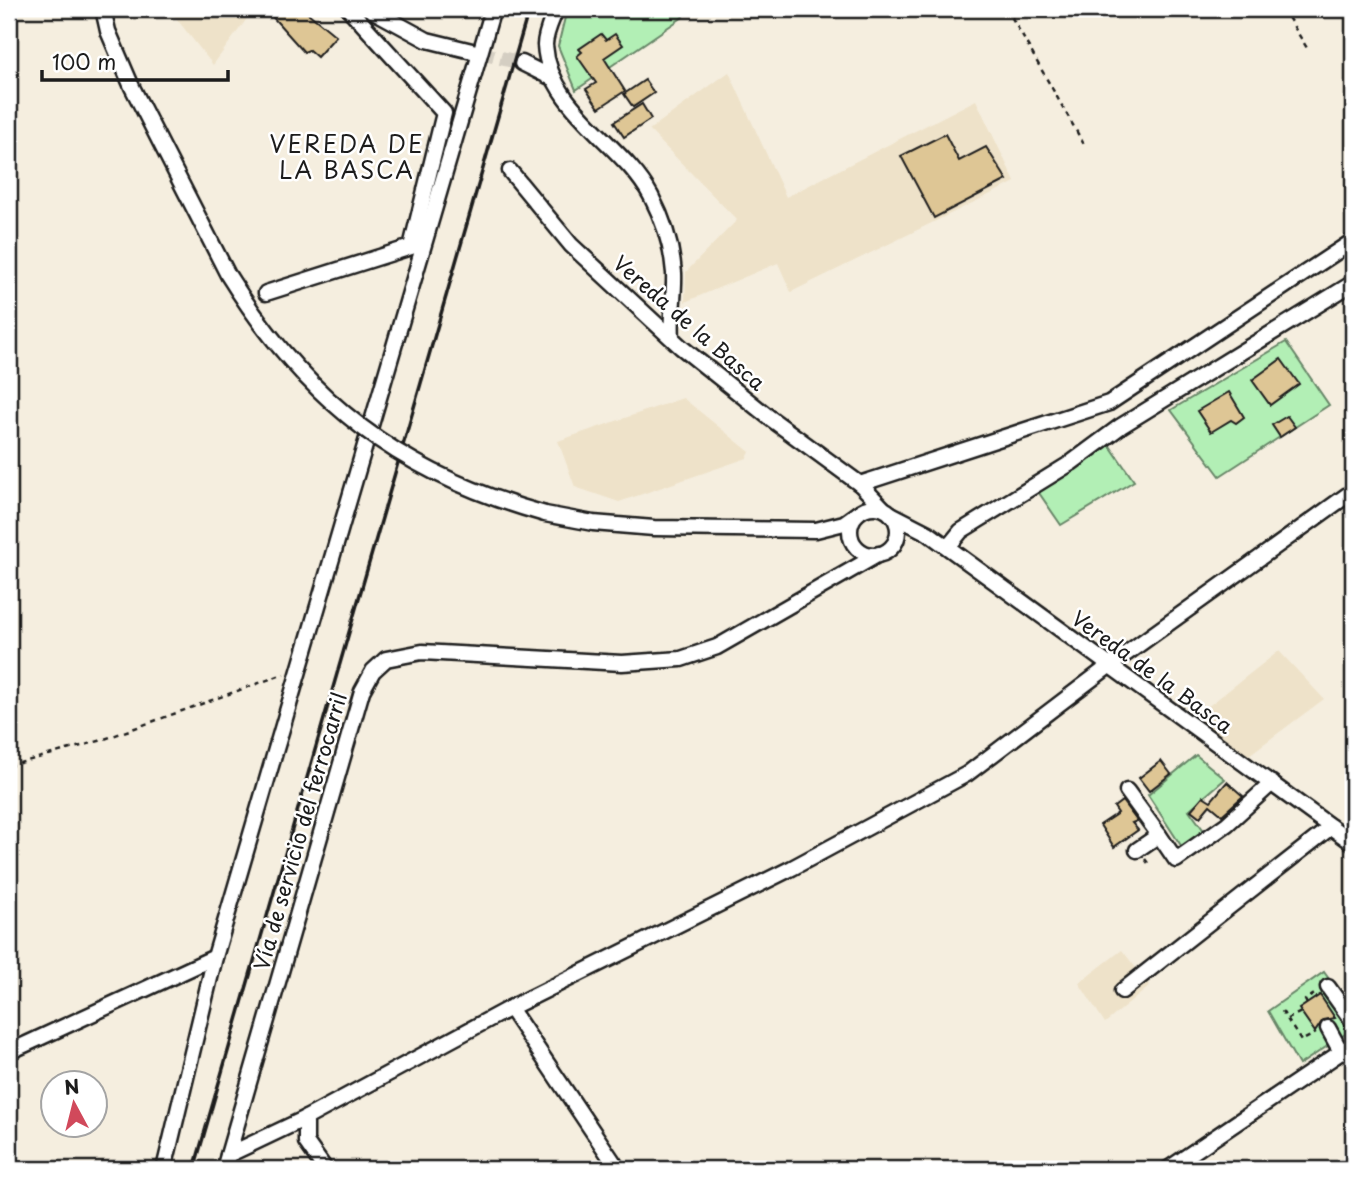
<svg xmlns="http://www.w3.org/2000/svg" width="1362" height="1178" font-family="'Playpen Sans',sans-serif">
<style>
.built{fill:#eee2c9}
.green{fill:#b2efb5;stroke:#678668;stroke-width:2}
.building{fill:#dec695;stroke:#1c1c1c;stroke-width:2}
.lines{fill:none;stroke-linecap:round;stroke-linejoin:round}
.minor-tunnel{stroke:#d4cec2;stroke-width:14;stroke-dasharray:14 7;stroke-linecap:butt}
.minor-casing{stroke:#1c1c1c;stroke-width:19}
.path{stroke:#1c1c1c;stroke-width:2.5;stroke-dasharray:5 5;stroke-linecap:butt}
.minor{stroke:#fff;stroke-width:14}
.rail{stroke:#1c1c1c;stroke-width:3.5}
.minor-bridge-casing{stroke:#1c1c1c;stroke-width:19;stroke-linecap:butt}
.minor-bridge{stroke:#fff;stroke-width:14}
.labels{text-anchor:middle;dominant-baseline:central;stroke-width:5;stroke-linejoin:round;paint-order:stroke}
.street-label{font-size:21px;fill:#1c1c1c;stroke:#fff}
.neighbourhood-label{font-size:23px;letter-spacing:2px;fill:#1c1c1c;stroke:#fff}
</style>
<rect width="100%" height="100%" fill="#f5eedf"/>
<filter id="ink" filterUnits="userSpaceOnUse"><feTurbulence type="fractalNoise" baseFrequency=".0143" numOctaves="2"/><feDisplacementMap in="SourceGraphic" scale="14" xChannelSelector="R" yChannelSelector="G"/><feConvolveMatrix kernelMatrix="1 2 1 2 8 2 1 2 1" color-interpolation-filters="sRGB"/></filter>
<g filter="url(#ink)">
<g class="built">
<path d="M176,9H254L213,65L172,13Z"/>
<path d="M729,72L786,197L976,100L1015,182L791,292L778,263L685,302L686,272L737,220L649,130Z"/>
<path d="M683,398L750,452L747,458L619,502L575,487L558,441Z"/>
<path d="M1279,651L1324,699L1245,758L1188,722Z"/>
<path d="M1122,950L1150,986L1105,1023L1079,983Z"/>
</g>
<g class="green">
<path d="M567,9H678L683,17L576,90L558,46Z"/>
<path d="M1286,342L1329,405L1220,476L1171,410Z"/>
<path d="M1108,443L1134,481L1061,525L1037,490Z"/>
<path d="M1196,755L1225,779L1189,810L1205,832L1182,847L1148,795Z"/>
<path d="M1324,972L1353,1012V1029L1299,1065L1268,1011Z"/>
</g>
<g class="building">
<path d="M273,9H303L336,36L317,57L309,50L304,52L269,13Z"/>
<path d="M601,34L606,40L615,34L623,45L604,58L625,91L599,108L586,89L596,83L577,56L582,52L579,49Z"/>
<path d="M645,80L654,93L633,107L624,94Z"/>
<path d="M642,104L651,119L624,137L614,122Z"/>
<path d="M945,134L959,161L986,147L1007,180L934,218L901,156Z"/>
<path d="M1281,359L1299,384L1270,405L1252,380Z"/>
<path d="M1229,392L1244,417L1236,423L1231,420L1211,432L1197,411Z"/>
<path d="M1287,416L1295,427L1280,437L1272,425Z"/>
<path d="M1161,761L1171,774L1149,791L1139,778Z"/>
<path d="M1227,782L1243,796L1222,815L1210,805L1200,817L1191,810L1203,796L1211,801Z"/>
<path d="M1122,801L1137,821L1132,823L1138,830L1114,847L1100,825L1118,813L1114,807Z"/>
<path d="M1320,995L1335,1018L1323,1020L1315,1032L1299,1009Z"/>
</g>
<g class="lines">
<path class="minor-tunnel" d="M480,53L522,63"/>
<g class="minor-casing">
<g id="minor">
<path d="M103,9L108,31L132,87L228,275"/>
<path d="M370,9L427,40L480,53"/>
<path d="M556,9C552,20 545,33 545,45C549,110 623,143 651,196C663,219 672,247 674,273C675,294 670,315 672,337"/>
<path d="M522,63L554,79"/>
<path d="M510,171L571,245L681,347L770,418L860,484L883,508"/>
<path d="M266,293L411,247L444,113L349,9"/>
<path d="M860,484L1109,403L1353,241"/>
<circle cx="874" cy="531" r="24"/>
<path d="M545,514L593,523L654,528L816,530L844,523L858,513"/>
<path d="M891,514L928,533L1353,843"/>
<path d="M948,547L961,531L1071,463L1121,426L1353,283"/>
<path d="M1127,791L1159,835"/>
<path d="M1137,850L1159,835L1176,860L1227,824L1272,783"/>
<path d="M1328,987L1353,1022"/>
<path d="M1122,991L1331,827"/>
<path d="M510,1008L792,868L967,774L1109,666L1353,491"/>
<path d="M1328,1028L1341,1052"/>
<path d="M9,1052L215,957"/>
<path d="M228,1155L306,1118"/>
<path d="M164,1169L215,957L493,9"/>
<path d="M224,1169L362,691L373,671L386,659L422,652L622,663L681,659L717,647L879,554"/>
<path d="M325,1169L306,1142V1118L510,1008L618,1169"/>
<path d="M1168,1169L1353,1044"/>
</g>
</g>
<g class="path">
<path d="M1007,9L1086,148"/>
<path d="M1283,9L1307,48"/>
<path d="M9,766L99,741L284,674"/>
<path d="M1145,859L1150,866"/>
<path d="M1307,1004L1305,1000L1316,993"/>
<path d="M1282,1011L1301,1041L1316,1033"/>
<path d="M1287,1019L1301,1012"/>
</g>
<use href="#minor" class="minor"/>
<path class="rail" d="M194,1169L529,9"/>
<g class="minor-bridge-casing">
<path id="minor-bridge" d="M228,275C307,402 400,474 545,514"/>
</g>
<use href="#minor-bridge" class="minor-bridge"/>
</g>
</g>
<g class="labels">
<g class="street-label">
<text transform="translate(690 322) rotate(41)">Vereda de la Basca</text>
<text transform="translate(1153 671) rotate(36)">Vereda de la Basca</text>
<text transform="translate(299 831) rotate(-74)">Vía de servicio del ferrocarril</text>
</g>
<g class="neighbourhood-label">
<text x="347" y="143">VEREDA DE<tspan x="347" dy="26">LA BASCA</tspan></text>
</g>
</g>
<rect width="1362" height="1178" fill="none" stroke="#fff" stroke-width="35"/>
<rect x="18" y="18" width="1327" height="1143" fill="none" stroke="#1c1c1c" stroke-width="2.5" filter="url(#ink)"/>
<g transform="translate(74 1104) rotate(353)"><circle r="33" fill="#ffffff" stroke="#a4a4a4" stroke-width="2"/>
<path d="M0-5L12 26L0 18L-12 26Z" fill="#d1495b"/>
<text y="-10" font-size="19" font-weight="bold" text-anchor="middle" fill="#1c1c1c">N</text>
</g>
<path d="M42 70v10h186v-10" fill="none" stroke="#1c1c1c" stroke-width="3.5"/>
<text x="52" y="70" font-size="21" fill="#1c1c1c" stroke="#ffffff" stroke-width="5" paint-order="stroke">100 m</text>
</svg>
